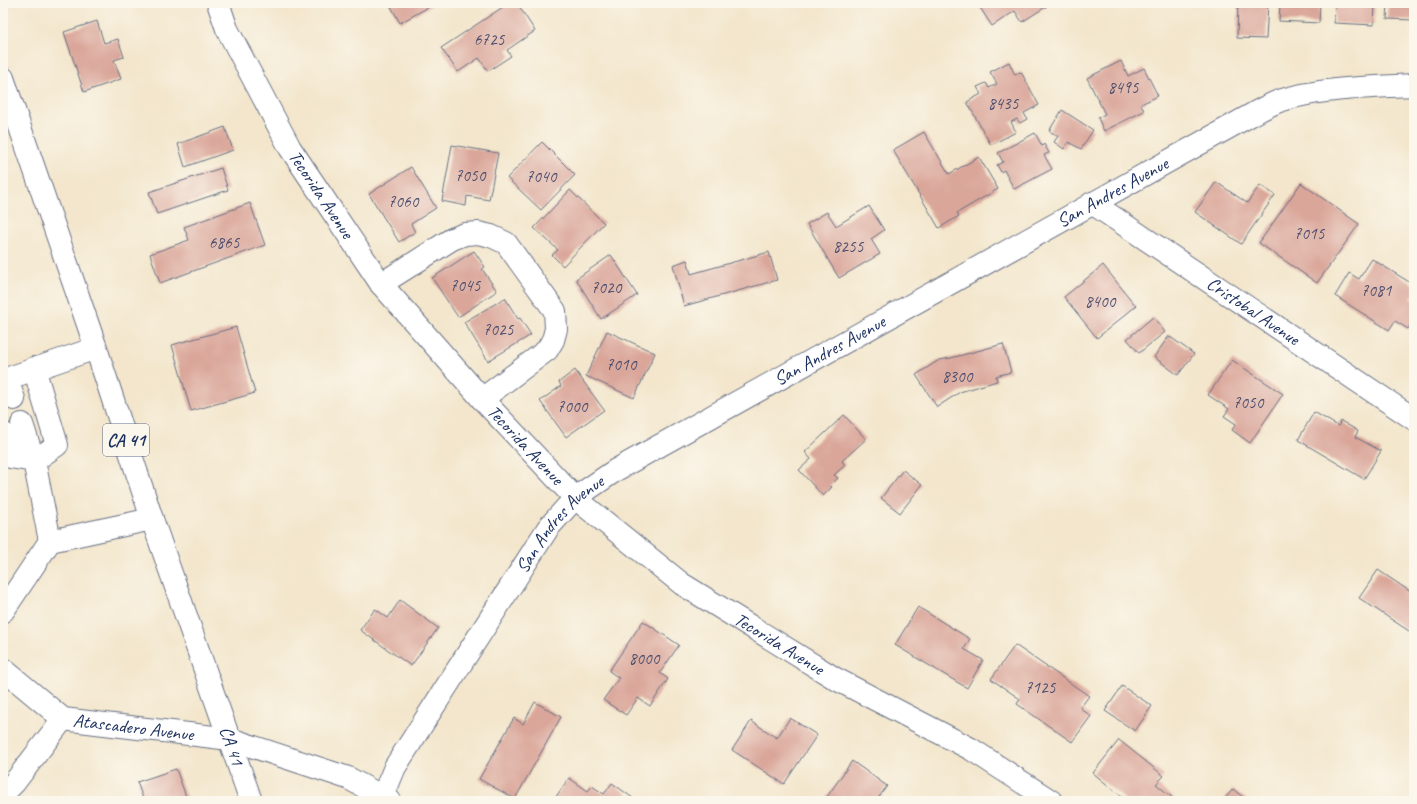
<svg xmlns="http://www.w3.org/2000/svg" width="1417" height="804" font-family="Caveat,sans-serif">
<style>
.building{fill:#daa69a}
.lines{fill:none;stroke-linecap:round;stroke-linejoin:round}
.minor-casing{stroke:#676f84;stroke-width:24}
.major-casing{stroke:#676f84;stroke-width:24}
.minor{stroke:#fff;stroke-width:22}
.major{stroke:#fff;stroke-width:22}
.labels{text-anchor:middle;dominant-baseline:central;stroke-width:3;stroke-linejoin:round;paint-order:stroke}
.number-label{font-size:17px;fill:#4b4d6d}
.shield{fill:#fbf7ec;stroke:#5e6b89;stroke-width:1}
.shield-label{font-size:18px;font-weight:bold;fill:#1b2f5e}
.street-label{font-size:19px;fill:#1b2f5e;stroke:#fbf7ec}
</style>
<rect width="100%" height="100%" fill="#fbf7ec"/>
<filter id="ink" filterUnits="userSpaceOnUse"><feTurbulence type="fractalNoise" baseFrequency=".025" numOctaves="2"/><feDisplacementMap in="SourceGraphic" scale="8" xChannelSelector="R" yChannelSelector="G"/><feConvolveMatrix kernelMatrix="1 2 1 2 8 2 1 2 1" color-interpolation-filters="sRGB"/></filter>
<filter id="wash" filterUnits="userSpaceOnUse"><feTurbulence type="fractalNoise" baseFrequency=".012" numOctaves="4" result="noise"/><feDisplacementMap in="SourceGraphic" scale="16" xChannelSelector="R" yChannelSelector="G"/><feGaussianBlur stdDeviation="0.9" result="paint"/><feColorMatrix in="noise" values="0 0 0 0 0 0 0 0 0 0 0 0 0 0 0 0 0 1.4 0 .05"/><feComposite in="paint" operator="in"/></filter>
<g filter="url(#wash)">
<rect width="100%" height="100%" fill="#f3e6cc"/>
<g id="blocks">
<g class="building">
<path d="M389,3H436L400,23Z"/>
<path d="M509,3H517L535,31L507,50L511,56L488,71L479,58L458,72L441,48Z"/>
<path d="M977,3H1045L1047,6L1022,22L1015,11L992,26Z"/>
<path d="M1238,3H1268L1266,39L1237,38Z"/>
<path d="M1280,3H1320L1319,23L1279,21Z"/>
<path d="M1335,3H1375L1374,25L1334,23Z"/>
<path d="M1388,3H1414V20L1387,19Z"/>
<path d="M97,21L104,43L118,39L124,57L114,60L121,79L84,92L64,32Z"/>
<path d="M1121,61L1128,76L1144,68L1158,96L1141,104L1144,111L1104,131L1098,118L1105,114L1087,78Z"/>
<path d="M1009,62L1015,75L1021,72L1039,105L1024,113L1027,119L1020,123L1017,119L1011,122L1016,132L991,145L967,102L981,94L977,87L986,83L989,88L997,84L990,72Z"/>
<path d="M1062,110L1093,130L1081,149L1068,142L1064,149L1054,142L1058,136L1049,131Z"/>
<path d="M225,127L233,150L185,167L178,144Z"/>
<path d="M924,132L949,174L979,157L998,189L957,213L959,216L939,228L893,150Z"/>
<path d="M1035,133L1042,146L1044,144L1049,153L1044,155L1052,169L1014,189L1004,170L1001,172L997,165L1003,162L998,153Z"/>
<path d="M542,142L575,175L541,210L507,178Z"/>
<path d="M452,145L498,153L489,200L467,196L466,206L442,201Z"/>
<path d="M411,167L436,208L411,224L415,232L399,242L369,194Z"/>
<path d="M221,168L228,190L157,214L149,192Z"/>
<path d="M1216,182L1247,203L1260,185L1275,195L1241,244L1195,212Z"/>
<path d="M1301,183L1359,224L1317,283L1259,243Z"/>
<path d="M570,190L604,223L563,266L552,255L558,250L534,228Z"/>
<path d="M250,203L265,245L160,283L150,254L189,240L184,227Z"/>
<path d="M869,206L884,230L871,239L880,254L839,278L807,224L827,212L836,226Z"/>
<path d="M474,251L485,267L482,269L497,291L458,317L432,278Z"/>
<path d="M769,252L777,280L684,306L673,265L687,260L691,274Z"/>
<path d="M611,255L637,295L601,319L576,279Z"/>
<path d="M1372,259L1414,285V295L1411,299L1414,301V320L1408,329L1395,321L1389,330L1335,296L1349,273L1359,279Z"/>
<path d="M1103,265L1136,306L1097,338L1064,297Z"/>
<path d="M505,298L518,319L520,318L531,335L488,361L464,322Z"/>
<path d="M1153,317L1165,332L1139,353L1127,339Z"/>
<path d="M236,327L255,393L191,411L172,345Z"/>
<path d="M607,331L655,353L634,398L586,376Z"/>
<path d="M1169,336L1194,354L1178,375L1154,357Z"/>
<path d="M1003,344L1011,372L996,376L997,381L960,392L937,407L916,375L939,360L951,358Z"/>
<path d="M1232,360L1283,394L1250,443L1232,430L1236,424L1224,416L1229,409L1208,395Z"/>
<path d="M575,370L604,410L566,437L540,401L561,386L559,382Z"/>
<path d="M1314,412L1338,426L1341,421L1358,431L1355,437L1381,451L1364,479L1298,440Z"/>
<path d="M844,415L866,439L842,461L845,465L834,475L838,478L830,486L832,487L823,496L799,470L811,459L805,452Z"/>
<path d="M903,470L922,485L900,513L881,498Z"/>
<path d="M1378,570L1414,594V629L1412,633L1359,598Z"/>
<path d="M400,600L438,628L411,666L360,630L375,609L388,618Z"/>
<path d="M918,607L970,639L964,649L983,660L967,688L895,645Z"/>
<path d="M643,621L679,645L660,673L668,679L650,706L638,698L626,715L603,700L619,678L609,671Z"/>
<path d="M1015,645L1089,696L1080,708L1091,716L1072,742L1017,704L1020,699L991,679Z"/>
<path d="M1122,686L1152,706L1135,731L1105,711Z"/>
<path d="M535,702L561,717L515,799L479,779L514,718L523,724Z"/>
<path d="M790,718L817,735L784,784L732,750L751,721L777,738Z"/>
<path d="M1119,740L1164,776L1156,784L1174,799L1173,801H1127L1093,773Z"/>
<path d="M852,761L887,786L876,801H824Z"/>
<path d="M176,769L187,799L182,801H144L137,782Z"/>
<path d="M569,778L588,791L592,786L604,794L612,783L637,801H553Z"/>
<path d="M1233,789L1248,801H1223Z"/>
</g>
</g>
</g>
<g filter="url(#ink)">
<use href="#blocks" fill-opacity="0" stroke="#676f84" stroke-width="1"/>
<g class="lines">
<g class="minor-casing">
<g id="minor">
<path id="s1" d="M218,3L227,29L290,148L381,284L482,399L575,498L682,584L836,679L971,749L1051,801"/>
<path id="s2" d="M1092,203L1414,419"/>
<path d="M381,284L452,239L465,234L478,233L491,236L506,243L555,311L556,329L553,340L547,350L482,399"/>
<path d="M6,378L14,399"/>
<path d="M3,380L96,348"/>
<path d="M22,424L34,461L57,445L34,368"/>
<path d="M3,433L10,457L34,461L50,541L152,519"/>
<path d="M3,611L50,541"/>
<path id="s3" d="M3,669L63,719L230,739"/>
<path d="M3,794L14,783L63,719"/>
<path id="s4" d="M383,796L395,767L548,528L575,498L616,470L1251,115C1260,110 1269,105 1279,101C1319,88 1372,87 1414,85"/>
</g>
</g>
<g class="major-casing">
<g id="major">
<path id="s5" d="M3,78L96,348L152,519L251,801"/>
<path d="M230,739L348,778L390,801"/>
</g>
</g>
<use href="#minor" class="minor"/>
<use href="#major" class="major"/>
</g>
</g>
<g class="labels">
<g class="number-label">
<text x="489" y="39">6725</text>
<text x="1123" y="87">8495</text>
<text x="1003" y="103">8435</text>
<text x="470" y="175">7050</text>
<text x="541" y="176">7040</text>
<text x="403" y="201">7060</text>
<text x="1309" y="233">7015</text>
<text x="224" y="242">6865</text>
<text x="848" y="246">8255</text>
<text x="465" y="285">7045</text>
<text x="606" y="287">7020</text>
<text x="1376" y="290">7081</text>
<text x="1100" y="301">8400</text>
<text x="498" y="329">7025</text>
<text x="621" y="364">7010</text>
<text x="957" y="376">8300</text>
<text x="1248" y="402">7050</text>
<text x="572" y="406">7000</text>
<text x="644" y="658">8000</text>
<text x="1040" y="687">7125</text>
</g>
<rect class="shield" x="103" y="424" width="46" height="32" rx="3"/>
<g class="shield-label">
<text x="126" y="440">CA 41</text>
</g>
<g class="street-label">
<text stroke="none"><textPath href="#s4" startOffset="974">San Andres Avenue</textPath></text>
<text stroke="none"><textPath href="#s1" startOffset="218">Tecorida Avenue</textPath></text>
<text stroke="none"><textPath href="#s2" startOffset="194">Cristobal Avenue</textPath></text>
<text stroke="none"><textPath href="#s4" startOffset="650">San Andres Avenue</textPath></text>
<text stroke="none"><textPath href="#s1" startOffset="542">Tecorida Avenue</textPath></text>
<text stroke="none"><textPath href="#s4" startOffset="326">San Andres Avenue</textPath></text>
<text stroke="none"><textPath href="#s1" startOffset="866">Tecorida Avenue</textPath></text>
<text stroke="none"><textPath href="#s3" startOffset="149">Atascadero Avenue</textPath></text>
<text stroke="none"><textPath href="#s5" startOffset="706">CA 41</textPath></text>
</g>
</g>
<rect width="1417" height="804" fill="none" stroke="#fbf7ec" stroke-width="16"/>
</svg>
